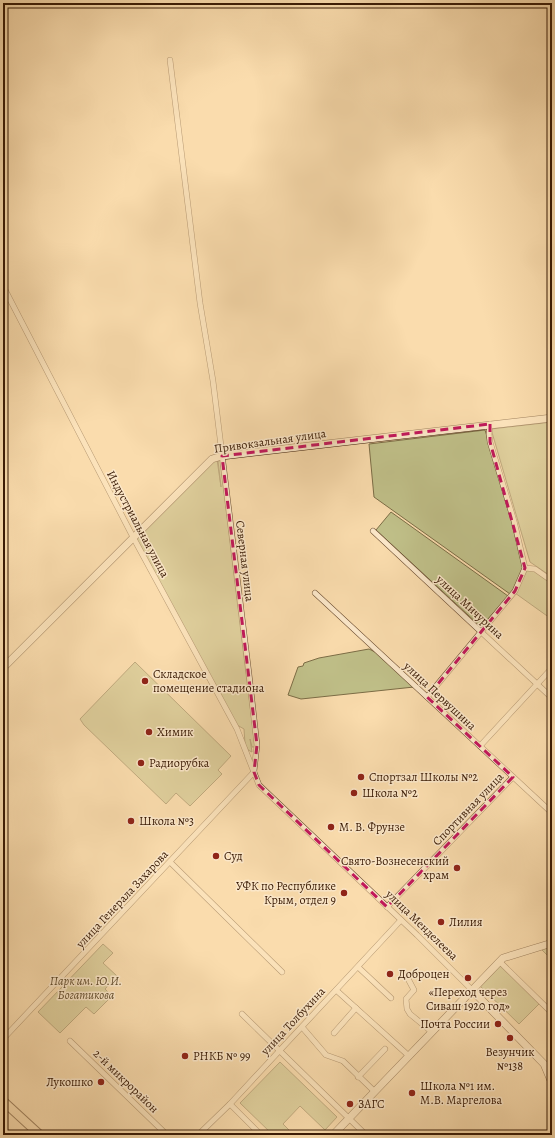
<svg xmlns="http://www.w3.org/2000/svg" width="555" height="1138" font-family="Alegreya,serif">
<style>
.green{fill:#c0c089;stroke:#7c6d46}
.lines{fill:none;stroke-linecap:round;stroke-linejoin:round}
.minor-casing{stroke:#694a2e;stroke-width:6}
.secondary-casing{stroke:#391a04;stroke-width:8}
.trunk-casing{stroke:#391a04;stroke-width:10}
.minor{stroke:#fce8ca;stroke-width:5}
.secondary{stroke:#fce8ca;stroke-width:7}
.trunk{stroke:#fadcad;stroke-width:8}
.marked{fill:none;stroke:#c2185b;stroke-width:3;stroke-dasharray:8 5;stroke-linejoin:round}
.poi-dot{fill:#8f2418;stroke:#fce8ca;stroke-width:1.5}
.labels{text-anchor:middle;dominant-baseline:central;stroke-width:3;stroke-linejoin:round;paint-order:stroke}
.street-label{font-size:12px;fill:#391a04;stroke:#fce8ca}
.poi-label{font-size:12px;fill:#391a04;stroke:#fce8ca;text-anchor:start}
.park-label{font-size:12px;font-style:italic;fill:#624c2c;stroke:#fce8ca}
</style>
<rect width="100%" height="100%" fill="#fadcad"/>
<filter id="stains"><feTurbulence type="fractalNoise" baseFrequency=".005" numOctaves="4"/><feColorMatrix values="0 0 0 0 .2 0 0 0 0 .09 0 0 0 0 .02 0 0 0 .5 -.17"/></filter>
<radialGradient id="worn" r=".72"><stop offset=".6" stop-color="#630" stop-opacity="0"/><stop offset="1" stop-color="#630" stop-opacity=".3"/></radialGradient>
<g class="green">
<path d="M552,422V577L530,562L491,429Z"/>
<path d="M485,430L513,522L524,568L513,590L510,594L374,497L369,444Z"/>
<path d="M217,459L221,487L218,461L220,460L255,747H252L250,739L252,752L248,750L245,744L244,729L237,725L136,538Z"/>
<path d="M391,512L508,596L481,627L376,530Z"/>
<path d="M527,570H534L552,583V622L550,618L515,593Z"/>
<path d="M369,649L375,652L414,687L301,699L288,695L298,667L303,666L304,663L319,658Z"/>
<path d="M135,662L231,756L218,770L222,774L190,806L176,793L166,804L84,725L80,719Z"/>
<path d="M103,944L113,953L103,963L117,976L105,989L112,996L94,1014L86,1007L60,1033L38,1012Z"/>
<path d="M552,945V960L541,949Z"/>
<path d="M500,962L541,1002L519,1024L478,984Z"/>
<path d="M280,1062L337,1117L325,1130L300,1106L283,1124L294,1135H273L240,1103Z"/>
</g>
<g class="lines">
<g class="minor-casing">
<g id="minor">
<path d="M170,60L200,303L213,381L249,674L257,745L254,771"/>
<path d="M3,286L133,537L237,729L259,785L417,935L472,990"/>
<path d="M373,531L552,698"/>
<path d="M525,568L535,569L552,581"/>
<path d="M315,593L552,813"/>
<path d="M427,697L515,591L525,568L514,521L490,442L489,434L490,424"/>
<path d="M480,746L552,668"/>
<path d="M170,862L282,972"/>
<path d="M387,907L513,777"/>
<path d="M500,962L552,1013"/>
<path d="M358,967L391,998"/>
<path d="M406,975L414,990L406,999L407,1009L410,1014L432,1032"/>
<path d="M336,990L409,1056"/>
<path d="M242,1014L366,1135"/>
<path d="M302,1027L326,1055L343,1061L374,1091"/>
<path d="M334,1033L356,1008"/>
<path d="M3,1039L254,772"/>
<path d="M70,1041L167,1135"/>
<path d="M358,1077L385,1049"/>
<path d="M230,1104L261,1135"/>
<path d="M198,1135L230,1104L401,920"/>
</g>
</g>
<g class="secondary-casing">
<g id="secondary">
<path d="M3,668L212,459L222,456L552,418"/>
<path d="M472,990L544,1064L552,1083"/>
<path d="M333,1135L503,958L552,943"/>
</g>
</g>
<g class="trunk-casing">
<path id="trunk" d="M3,1101L40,1135"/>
</g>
<use href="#minor" class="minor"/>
<use href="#secondary" class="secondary"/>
<use href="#trunk" class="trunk"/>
</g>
<path d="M0 0H555V1138H0ZM490,424V442L525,568L515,591L427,697L513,777L387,907L259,785L254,772L257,745L222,456Z" fill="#fadcad" fill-opacity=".55" fill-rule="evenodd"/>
<path class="marked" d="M490,424V442L525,568L515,591L427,697L513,777L387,907L259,785L254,772L257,745L222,456Z"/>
<g class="poi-dot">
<circle cx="145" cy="681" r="4"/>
<circle cx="149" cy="732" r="4"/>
<circle cx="141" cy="763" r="4"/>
<circle cx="361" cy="777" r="4"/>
<circle cx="354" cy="793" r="4"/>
<circle cx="131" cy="821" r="4"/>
<circle cx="331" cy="827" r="4"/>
<circle cx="216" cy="856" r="4"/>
<circle cx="457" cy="868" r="4"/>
<circle cx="344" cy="893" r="4"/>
<circle cx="441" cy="922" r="4"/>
<circle cx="390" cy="974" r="4"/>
<circle cx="468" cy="978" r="4"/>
<circle cx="498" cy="1024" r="4"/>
<circle cx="510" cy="1038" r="4"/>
<circle cx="185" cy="1056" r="4"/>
<circle cx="101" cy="1082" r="4"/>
<circle cx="412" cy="1093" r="4"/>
<circle cx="350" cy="1104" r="4"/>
</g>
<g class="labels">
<g class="street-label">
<text transform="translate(270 441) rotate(-8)">Привокзальная улица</text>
<text transform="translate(138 524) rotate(62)">Индустриальная улица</text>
<text transform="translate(245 561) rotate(83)">Северная улица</text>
<text transform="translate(470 607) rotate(43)">улица Мичурина</text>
<text transform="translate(440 696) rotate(43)">улица Первушина</text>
<text transform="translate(468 809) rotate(-46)">Спортивная улица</text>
<text transform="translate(122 899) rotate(-47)">улица Генерала Захарова</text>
<text transform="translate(422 925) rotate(44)">улица Менделеева</text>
<text transform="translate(293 1021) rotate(-47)">улица Толбухина</text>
<text transform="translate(126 1081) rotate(44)">2-й микрорайон</text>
</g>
<g class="poi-label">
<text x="153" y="674">Складское<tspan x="153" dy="14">помещение стадиона</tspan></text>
<text x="157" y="732">Химик</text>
<text x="149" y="763">Радиорубка</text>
<text x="369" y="777">Спортзал Школы №2</text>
<text x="362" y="793">Школа №2</text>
<text x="139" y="821">Школа №3</text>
<text x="339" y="827">М. В. Фрунзе</text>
<text x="224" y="856">Суд</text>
<text x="449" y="861" text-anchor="end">Свято-Вознесенский<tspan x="449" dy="14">храм</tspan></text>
<text x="336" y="886" text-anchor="end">УФК по Республике<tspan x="336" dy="14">Крым, отдел 9</tspan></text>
<text x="449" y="922">Лилия</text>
<text x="398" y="974">Доброцен</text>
<text x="468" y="992" text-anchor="middle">«Переход через<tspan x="468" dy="14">Сиваш 1920 год»</tspan></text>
<text x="490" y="1024" text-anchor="end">Почта России</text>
<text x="510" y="1052" text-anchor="middle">Везунчик<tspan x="510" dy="14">№138</tspan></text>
<text x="193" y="1056">РНКБ № 99</text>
<text x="93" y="1082" text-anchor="end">Лукошко</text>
<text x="420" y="1086">Школа №1 им.<tspan x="420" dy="14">М.В. Маргелова</tspan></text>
<text x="358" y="1104">ЗАГС</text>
</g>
<g class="park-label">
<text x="86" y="981">Парк им. Ю.И.<tspan x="86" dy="14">Богатикова</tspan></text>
</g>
</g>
<rect width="555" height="1138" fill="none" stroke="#fadcad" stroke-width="16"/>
<rect x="4" y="4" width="547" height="1130" fill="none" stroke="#391a04" stroke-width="2"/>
<rect x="8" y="8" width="539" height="1122" fill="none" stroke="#391a04"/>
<rect width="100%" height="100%" filter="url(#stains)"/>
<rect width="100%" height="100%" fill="url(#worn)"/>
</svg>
